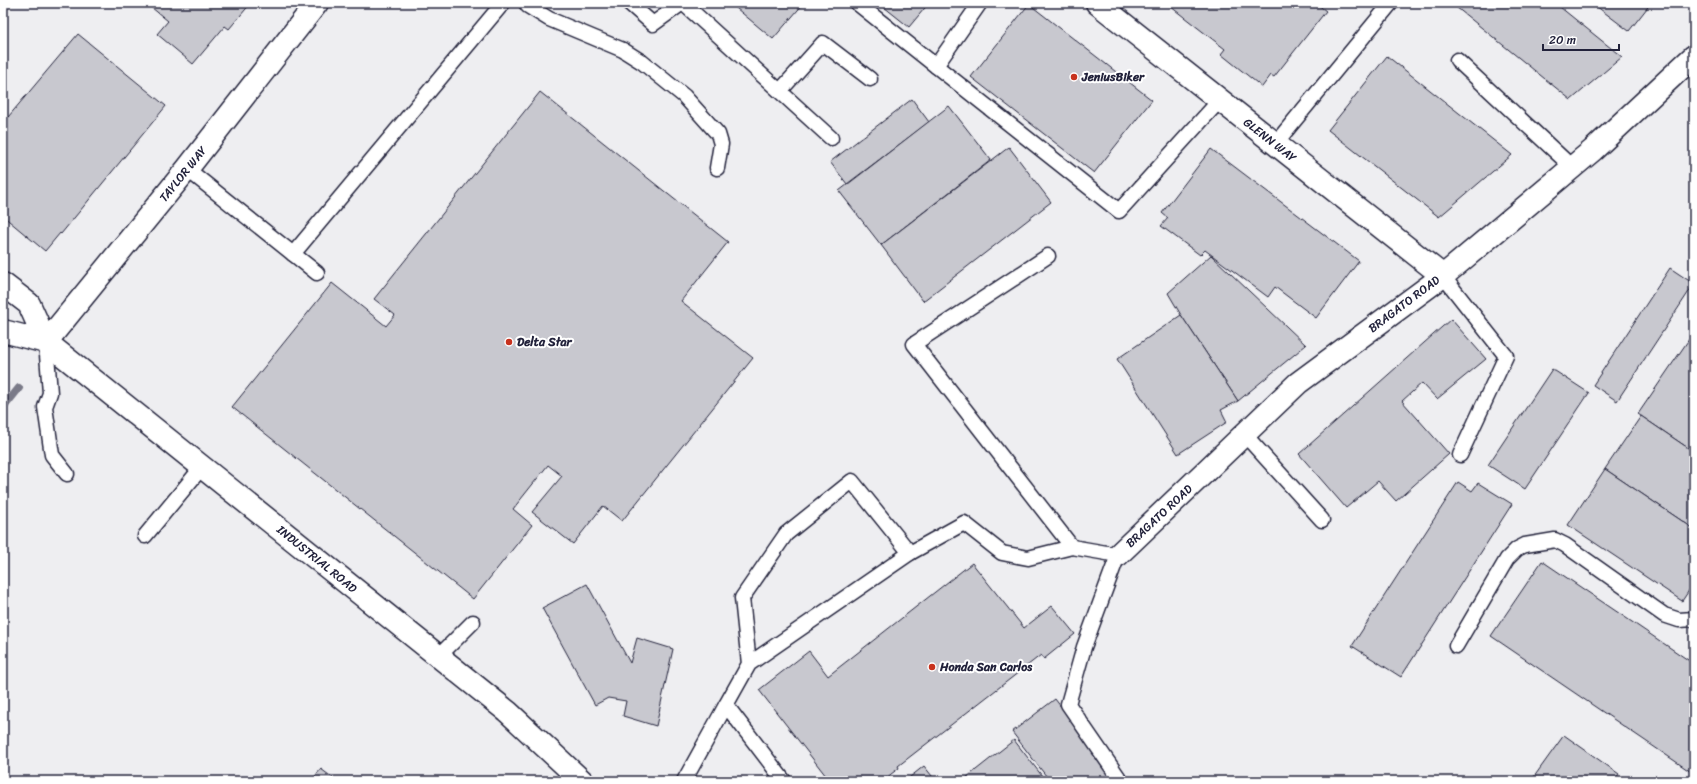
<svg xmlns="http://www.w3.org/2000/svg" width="1697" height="784" font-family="Sriracha,sans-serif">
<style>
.built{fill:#eeeef1}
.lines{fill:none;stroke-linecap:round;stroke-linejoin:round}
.stream{stroke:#7a7a88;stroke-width:8}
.building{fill:#c8c8cf;stroke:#22223b}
.lane-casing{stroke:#22223b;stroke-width:17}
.street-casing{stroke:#22223b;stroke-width:25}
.secondary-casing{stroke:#22223b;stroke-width:25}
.lane{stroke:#fff;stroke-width:14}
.street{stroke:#fff;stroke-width:22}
.secondary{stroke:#fff;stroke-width:22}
.poi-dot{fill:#c8321e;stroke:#fff;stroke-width:1.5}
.labels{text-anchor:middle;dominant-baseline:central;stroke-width:4;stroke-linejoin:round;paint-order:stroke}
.poi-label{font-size:12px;font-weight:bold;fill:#22223b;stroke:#fff;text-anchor:start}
.street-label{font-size:12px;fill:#22223b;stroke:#fff}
</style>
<rect width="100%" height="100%" fill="#fff"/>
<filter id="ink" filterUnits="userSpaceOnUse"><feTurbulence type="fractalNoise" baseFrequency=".025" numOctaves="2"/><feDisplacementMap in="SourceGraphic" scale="8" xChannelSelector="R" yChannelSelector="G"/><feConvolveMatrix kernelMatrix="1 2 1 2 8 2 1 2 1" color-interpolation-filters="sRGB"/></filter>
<g filter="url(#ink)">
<rect class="built" x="3" y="3" width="1691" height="778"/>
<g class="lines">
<path class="stream" d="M3,408L19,388"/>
</g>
<g class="building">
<path d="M146,3H251L229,29L225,26L193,64L157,34L168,21Z"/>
<path d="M730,3H804L773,39Z"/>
<path d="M879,3H929L909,27Z"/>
<path d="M1166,3H1318L1317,4L1326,11L1274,77L1271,75L1262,87L1221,54L1225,49Z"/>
<path d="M1451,3H1555L1622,57L1571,100Z"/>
<path d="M1592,3H1651L1629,31Z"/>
<path d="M1029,4L1152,100L1094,173L971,77Z"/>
<path d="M78,34L166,106L61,234L60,233L45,251L3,216V123Z"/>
<path d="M1387,56L1512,155L1439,217L1328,130Z"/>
<path d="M540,92L728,242L681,301L753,358L622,521L603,506L573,544L532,512L562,476L548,465L513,509L532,525L473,599L232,407L332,283L386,326L395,315L374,299Z"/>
<path d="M912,99L929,122L847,184L830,162Z"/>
<path d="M949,106L991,160L881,245L839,191Z"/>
<path d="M1009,147L1051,202L923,301L881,245Z"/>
<path d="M1211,149L1359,261L1316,318L1275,287L1268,297L1205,250L1200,255L1161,226L1168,218L1162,213Z"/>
<path d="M1211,255L1306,345L1238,401L1181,315L1168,293Z"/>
<path d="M1670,268L1694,284L1617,401L1593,385Z"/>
<path d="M1181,315L1238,401L1221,410L1227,422L1178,454L1117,359Z"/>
<path d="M1451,319L1486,359L1437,399L1422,383L1402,401L1449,454L1396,501L1378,481L1346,508L1299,454Z"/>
<path d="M1694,332V452L1638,414Z"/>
<path d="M1552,369L1589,393L1525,489L1488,465Z"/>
<path d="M1641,416L1694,452V529L1605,469Z"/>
<path d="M1605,469L1694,529V583L1682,601L1568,525Z"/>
<path d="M1458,482L1472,491L1478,483L1512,504L1401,677L1352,646Z"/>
<path d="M1542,561L1694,664V774L1491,636Z"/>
<path d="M972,563L1024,628L1052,606L1075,634L1044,659L1041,655L898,766L899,768L882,781H830L759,690L809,651L828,676Z"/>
<path d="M587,584L630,663L637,638L673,649L656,726L623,716L626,701L608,698L595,705L542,608Z"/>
<path d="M1055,699L1111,773L1100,781H1076L1073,777L1068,781H1050L1012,732Z"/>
<path d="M1564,735L1619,774L1614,781H1531Z"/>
<path d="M1014,740L1046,781H962Z"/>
<path d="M924,766L936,781H905Z"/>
<path d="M321,769L337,781H311Z"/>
</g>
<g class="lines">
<g class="lane-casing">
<g id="lane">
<path d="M526,3L528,6L549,19L623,50L642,62L684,96L718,134L721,144L717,168"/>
<path d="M629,3L653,24L682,3"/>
<path d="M683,3L831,138"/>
<path d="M857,3L936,66"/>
<path d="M980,3L936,66L1119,211L1220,100"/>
<path d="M1457,60L1572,167"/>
<path d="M780,91L823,43L870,79"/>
<path d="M1275,144L1391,3"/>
<path d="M187,169L317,273"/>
<path d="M293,254L503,3"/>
<path d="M1048,256L914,344L1072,547L1118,555L1084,647L1068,704L1121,781"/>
<path d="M1443,276L1506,356L1460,455"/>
<path d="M46,342L50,393L45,407L52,455L67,474"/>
<path d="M1245,435L1322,520"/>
<path d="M145,536L202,467"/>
<path d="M910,553L964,523L1002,553L1028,558L1072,547"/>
<path d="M1456,646L1507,559L1517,549L1525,545L1555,540L1565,545L1664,615L1679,620L1694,619"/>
<path d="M439,656L473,622"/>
<path d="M726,705L749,664L910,553L852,481L786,534L742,598L749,664"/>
<path d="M684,781L726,705L784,781"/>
</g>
</g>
<g class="street-casing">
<g id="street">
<path d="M1097,3L1443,276"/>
<path d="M46,342L187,169L317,3"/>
<path d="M1118,555L1298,383L1443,276L1593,150L1694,56"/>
</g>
</g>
<g class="secondary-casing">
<g id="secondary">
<path d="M3,284L29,304L46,342"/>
<path d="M3,331L46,342L508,712L582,781"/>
</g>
</g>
<use href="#lane" class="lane"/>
<use href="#street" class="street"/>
<use href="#secondary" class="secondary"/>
</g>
</g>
<g class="poi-dot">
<circle cx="1074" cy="77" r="4"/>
<circle cx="509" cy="342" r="4"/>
<circle cx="932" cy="667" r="4"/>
</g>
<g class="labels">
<g class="poi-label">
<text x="1082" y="77">JeniusBiker</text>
<text x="517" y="342">Delta Star</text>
<text x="940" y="667">Honda San Carlos</text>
</g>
<g class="street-label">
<text transform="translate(1270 140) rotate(38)">GLENN WAY</text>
<text transform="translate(183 174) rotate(-51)">TAYLOR WAY</text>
<text transform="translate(1404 304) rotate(-37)">BRAGATO ROAD</text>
<text transform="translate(1159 516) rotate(-43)">BRAGATO ROAD</text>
<text transform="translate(317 559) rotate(39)">INDUSTRIAL ROAD</text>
</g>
</g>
<rect width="1697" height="784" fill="none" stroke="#fff" stroke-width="16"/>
<rect x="8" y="8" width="1681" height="768" fill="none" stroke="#22223b" stroke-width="1.5" filter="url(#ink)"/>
<path d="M1543 44v6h76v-6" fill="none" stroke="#22223b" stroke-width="2"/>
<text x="1549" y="44" font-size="12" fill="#22223b" stroke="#ffffff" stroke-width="3" paint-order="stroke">20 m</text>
</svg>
